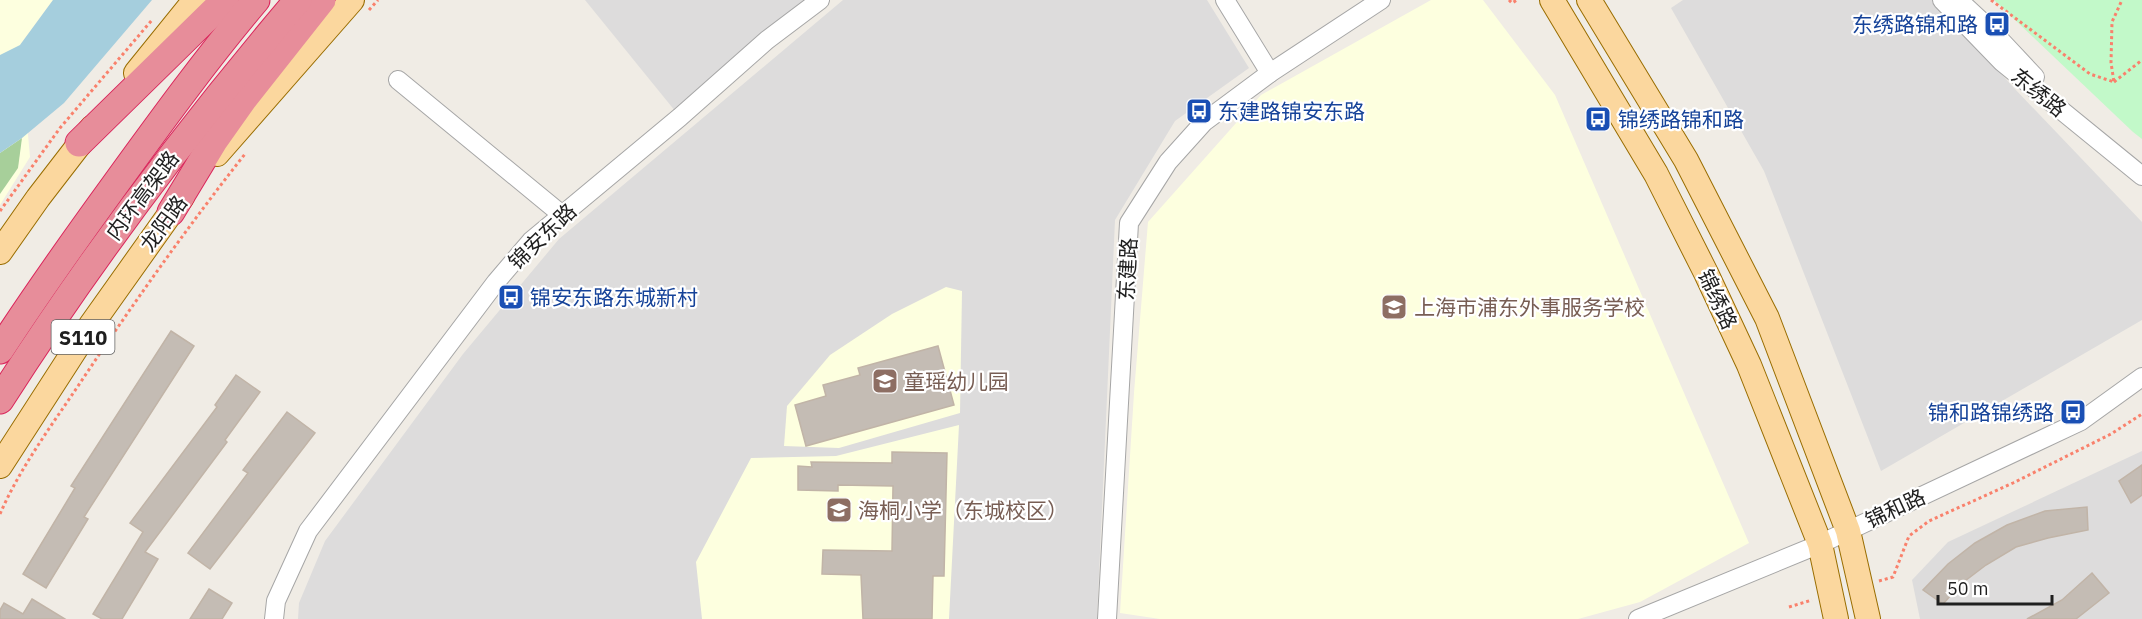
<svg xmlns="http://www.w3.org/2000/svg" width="2142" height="619" font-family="'IBM Plex Sans','Noto Sans SC',sans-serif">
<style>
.residential{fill:#dddcdc}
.education{fill:#fdffdf}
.forest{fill:#a7cf9a}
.park{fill:#c2f9c9}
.water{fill:#a5cedd}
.building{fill:#c4bcb4;stroke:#c1b4a7;stroke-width:1.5}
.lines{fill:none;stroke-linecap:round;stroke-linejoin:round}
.minor-casing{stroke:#a6a6a6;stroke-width:20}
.major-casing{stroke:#996d01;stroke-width:26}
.highway-casing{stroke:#da255b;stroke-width:29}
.path{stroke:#f9816c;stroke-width:3;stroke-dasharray:3 3;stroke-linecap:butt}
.minor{stroke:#fff;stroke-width:18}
.major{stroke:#fbd79e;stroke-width:24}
.highway{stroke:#e78d9a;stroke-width:27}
.labels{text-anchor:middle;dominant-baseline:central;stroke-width:4.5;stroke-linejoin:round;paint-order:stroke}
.shield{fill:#fff;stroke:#626262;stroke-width:1.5}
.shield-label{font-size:20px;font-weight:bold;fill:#1f1f1f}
.transit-label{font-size:21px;fill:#164399;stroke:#fff;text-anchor:start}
.street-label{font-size:21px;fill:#1f1f1f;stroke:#fff}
.education-label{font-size:21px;fill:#785e54;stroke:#fff;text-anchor:start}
</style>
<rect width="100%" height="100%" fill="#f0ece5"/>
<g class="residential">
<path d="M585,0H822L680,117Z"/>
<path d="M843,0H1207L1249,68L1175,121L1115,220L1097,619H298L299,603L325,541L463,354L559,239Z"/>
<path d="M1683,0H1935L2014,88L2142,222V320L1881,471L1764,171L1671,8Z"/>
<path d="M2142,451V619H1920L1912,580L1948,542Z"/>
</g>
<g class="education">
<path d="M0,0H53L20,45L30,157L0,205Z"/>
<path d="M1431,0H1483L1555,95L1749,543L1640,602L1578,619H1160L1120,613L1134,393L1148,222L1261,95Z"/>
<path d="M946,287L962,291L960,413L839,448L784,446L787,406L830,355L892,314Z"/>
<path d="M959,425L949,619H702L696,562L751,458L836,456Z"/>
</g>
<path class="forest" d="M22,138L18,168L0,194V153Z"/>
<path class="park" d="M1994,0H2142V139L2133,132Z"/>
<path class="water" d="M53,0H152L64,103L22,138L0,153V55L20,45Z"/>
<g class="building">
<path d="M171,331L194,346L84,517L88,519L46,588L23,574L75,488L71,486Z"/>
<path d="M938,346L954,405L806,446L795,405L826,396L823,385L860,375L858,368Z"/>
<path d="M236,375L260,392L225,440L227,442L145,552L158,559L122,619H102L93,614L143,532L130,523L217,407L215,405Z"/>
<path d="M287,412L315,433L210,569L188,553L248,473L243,470Z"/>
<path d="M892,452L947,453L944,576H933L932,619H863L861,575L822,574L823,550L892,551L893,486L838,485V491L798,490V466L812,467L811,462L892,463Z"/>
<path d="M2142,465V495L2131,503L2119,481Z"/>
<path d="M2087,507L2088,530L2048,538L2016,547L1986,565L1961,584L1943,604L1923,590L1948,564L1975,543L2007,525L2045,511Z"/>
<path d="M2092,573L2109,593L2076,619H2027L2062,600Z"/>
<path d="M209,589L232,603L222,619H190Z"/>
<path d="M32,599L65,619H0V610L4,603L23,614Z"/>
</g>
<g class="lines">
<g class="minor-casing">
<g id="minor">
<path d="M1225,0L1270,73"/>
<path d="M1942,0L2002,62L2142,176"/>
<path d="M1943,0L1965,6L1990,29L2035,77"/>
<path d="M398,80L561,214"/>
<path d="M274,619L276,601L308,531L496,282L531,241L680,117L767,40L820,0"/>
<path d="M1107,619L1129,223L1168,162L1204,122L1270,73L1381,0"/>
<path d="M1638,619L1820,544L2081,421L2142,377"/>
</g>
</g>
<g class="major-casing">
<g id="major">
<path d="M1552,0L1656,174L1706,273L1749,365L1820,544L1836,619"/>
<path d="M1589,0L1686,160L1767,318L1848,531L1868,619"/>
<path d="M136,73L195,0"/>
<path d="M217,154L352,0"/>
<path d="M0,252L38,198L92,128"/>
<path d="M0,466L91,325L182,197"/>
</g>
</g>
<g class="highway-casing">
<g id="highway">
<path d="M79,143L225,0"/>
<path d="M171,212L214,141L243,100L322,0"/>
<path d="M0,350C37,293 77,237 117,182C162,120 207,58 256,0"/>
<path d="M0,400C90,259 190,127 298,0"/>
</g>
</g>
<g class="path">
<path d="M1509,0L1512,3L1517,0"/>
<path d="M1991,0L2090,74L2114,82L2111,63L2112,22L2122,0"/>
<path d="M369,10L378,0"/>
<path d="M2114,82L2142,60"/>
<path d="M0,211L60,128L152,20"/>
<path d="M0,514C19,470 49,429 76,389C130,308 185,230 245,154"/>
<path d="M1879,581L1893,577L1909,536L1929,521L2013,483L2111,434L2142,414"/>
<path d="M1789,607L1812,600"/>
</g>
<use href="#minor" class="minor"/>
<use href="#major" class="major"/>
<use href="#highway" class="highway"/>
</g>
<defs>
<g id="bus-square" transform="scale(1.35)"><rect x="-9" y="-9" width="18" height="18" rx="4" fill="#1a4fb4" stroke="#fff"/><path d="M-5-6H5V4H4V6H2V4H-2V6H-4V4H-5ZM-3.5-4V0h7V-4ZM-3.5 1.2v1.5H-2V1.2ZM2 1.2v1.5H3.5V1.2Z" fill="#fff"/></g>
<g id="school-square" transform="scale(1.35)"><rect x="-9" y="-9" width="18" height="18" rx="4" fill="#8d6e63" stroke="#fff"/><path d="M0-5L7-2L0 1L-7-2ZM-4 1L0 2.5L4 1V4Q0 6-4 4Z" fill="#fff"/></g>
</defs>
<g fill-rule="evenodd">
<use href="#bus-square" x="1997" y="24"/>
<use href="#bus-square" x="1199" y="111"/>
<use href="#bus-square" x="1598" y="119"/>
<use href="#bus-square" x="511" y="297"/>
<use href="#school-square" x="1394" y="307"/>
<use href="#school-square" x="885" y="381"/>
<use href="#bus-square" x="2073" y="412"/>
<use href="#school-square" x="839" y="510"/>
</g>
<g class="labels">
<rect class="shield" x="51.5" y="320" width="63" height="34" rx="4.5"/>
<g class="shield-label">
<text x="83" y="337">S110</text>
</g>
<g class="transit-label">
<text x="1978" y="24" text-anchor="end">东绣路锦和路</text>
<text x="1218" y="111">东建路锦安东路</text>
<text x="1618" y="119">锦绣路锦和路</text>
<text x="530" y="297">锦安东路东城新村</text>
<text x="2054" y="412" text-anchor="end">锦和路锦绣路</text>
</g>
<g class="street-label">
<text transform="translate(2039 92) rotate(39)">东绣路</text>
<text transform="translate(142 195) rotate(-53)">内环高架路</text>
<text transform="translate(163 223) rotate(-54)">龙阳路</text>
<text transform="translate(542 236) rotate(-44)">锦安东路</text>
<text transform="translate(1127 269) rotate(-87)">东建路</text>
<text transform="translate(1718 299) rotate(65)">锦绣路</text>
<text transform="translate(1895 508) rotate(-25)">锦和路</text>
</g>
<g class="education-label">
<text x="1414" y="307">上海市浦东外事服务学校</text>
<text x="904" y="381">童瑶幼儿园</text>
<text x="858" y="510">海桐小学（东城校区）</text>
</g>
</g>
<path d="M1938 595v9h114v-9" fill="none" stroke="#1f1f1f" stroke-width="3"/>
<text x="1947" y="595" font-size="18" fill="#1f1f1f" stroke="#ffffff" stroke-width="4.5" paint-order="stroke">50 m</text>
</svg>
